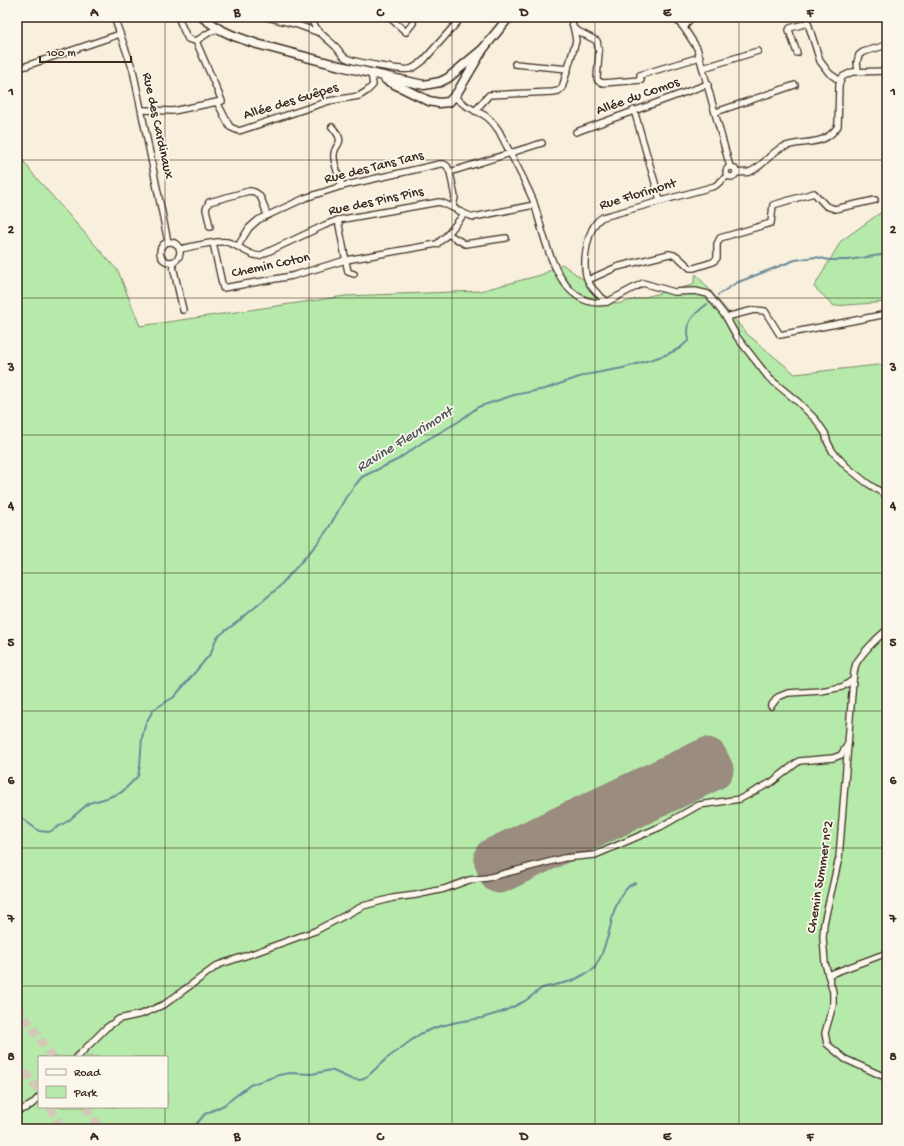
<svg xmlns="http://www.w3.org/2000/svg" width="904" height="1146" font-family="'Gochi Hand',sans-serif">
<style>
.green{fill:#b6eaab;stroke:#788a64;fill-rule:evenodd}
.lines{fill:none;stroke-linecap:round;stroke-linejoin:round}
.stream{stroke:#6a8a99;stroke-width:2}
.runway{stroke:#9a8c7e;stroke-width:41}
.trunk-tunnel{stroke:#d3c8b7;stroke-width:9;stroke-dasharray:9 4.5;stroke-linecap:butt}
.minor-casing{stroke:#3b2a1e;stroke-width:8}
.secondary-casing{stroke:#3b2a1e;stroke-width:11}
.minor{stroke:#fbf7ec;stroke-width:5.5}
.secondary{stroke:#fbf7ec;stroke-width:8}
.grid{fill:none;stroke:#3b2a1e;stroke-width:1;stroke-opacity:0.55}
.labels{text-anchor:middle;dominant-baseline:central;stroke-width:3.5;stroke-linejoin:round;paint-order:stroke}
.street-label{font-size:14px;fill:#3b2a1e;stroke:#fbf7ec}
.water-label{font-size:15px;font-style:italic;fill:#535a5c;stroke:#fbf7ec}
.neatline{fill:none;stroke:#3b2a1e;stroke-width:1.5}
.grid-label{font-size:13px;text-anchor:middle;font-weight:bold;fill:#3b2a1e}
</style>
<rect width="100%" height="100%" fill="#f9efdd"/>
<filter id="ink" filterUnits="userSpaceOnUse"><feTurbulence type="fractalNoise" baseFrequency=".025" numOctaves="2"/><feDisplacementMap in="SourceGraphic" scale="8" xChannelSelector="R" yChannelSelector="G"/><feConvolveMatrix kernelMatrix="1 2 1 2 8 2 1 2 1" color-interpolation-filters="sRGB"/></filter>
<g filter="url(#ink)">
<g class="green">
<path d="M17,152L32,173L118,271L140,326L345,296L480,291L541,275L562,264L617,304L693,285L696,274L747,334L795,374L887,364V1129H17ZM39,1057H167V1107H39Z"/>
<path d="M887,208V302L834,306L814,287L841,241Z"/>
</g>
<g class="lines">
<g class="stream">
<path d="M718,295L736,283L795,260L816,257L829,260H848L887,254"/>
<path d="M17,815L39,831L49,832L68,821L89,803L107,798L122,792L138,776L140,766L142,738L145,725L153,710L174,697L186,683L211,653L216,639L221,634L240,620L278,588L316,545L328,529L346,497L356,484L362,477L397,460L423,442L458,422L478,407L514,395L545,389L585,375L623,368L653,359L668,354L680,348L689,340C685,321 693,315 707,304"/>
<path d="M192,1129L205,1114L224,1105L250,1085L279,1075L289,1073L312,1074L331,1070L351,1079L361,1080L369,1075L386,1059L420,1034L437,1027L457,1022L482,1018L502,1012L525,1001L542,988L572,981L587,973L594,969L601,956L608,936L614,911L621,895L629,886L635,883"/>
</g>
<path class="runway" d="M707,758L713,770L499,873L494,858Z"/>
<g class="trunk-tunnel">
<path d="M17,1006L52,1057"/>
<path d="M17,1061L39,1091"/>
<path d="M50,1107L62,1129"/>
<path d="M86,1107L100,1129"/>
</g>
<g class="minor-casing">
<g id="minor">
<path d="M114,17L133,70L168,242"/>
<path d="M178,17L184,31L188,39L196,41L210,32L219,29"/>
<path d="M267,17L295,24L320,33"/>
<path d="M310,17C317,33 325,36 336,47C339,50 342,56 346,58C353,62 403,71 410,69C415,68 419,64 423,61L462,17"/>
<path d="M389,17L406,32L413,23"/>
<path d="M674,17L684,28L697,48L730,167"/>
<path d="M806,17L820,61L829,73L840,81"/>
<path d="M684,28L691,17"/>
<path d="M574,29L597,41L599,53L597,78L598,81L603,83L641,80L640,75L700,57"/>
<path d="M797,53L789,30L790,28L808,23"/>
<path d="M515,64L568,69"/>
<path d="M703,68L758,51"/>
<path d="M17,69L120,34"/>
<path d="M858,71L857,62L859,55L863,52L887,45"/>
<path d="M455,97C463,106 473,109 484,115C491,119 495,125 499,131C507,147 515,162 523,178C526,185 530,193 533,200C545,235 556,311 607,302L643,283L674,292L695,291L708,294L726,317L737,337L769,378L797,401L816,420L825,433L828,443L833,452L847,467L867,483L887,496"/>
<path d="M217,102L230,127L239,131L329,101L359,96L367,91L373,85L371,73"/>
<path d="M142,110L173,111L222,101L196,41"/>
<path d="M634,110L660,200"/>
<path d="M475,111L489,95L553,92L558,91L562,88L576,41L574,29L570,17"/>
<path d="M716,112L795,85"/>
<path d="M332,127C349,146 332,142 334,158C335,167 339,177 342,186"/>
<path d="M576,132L708,84"/>
<circle cx="731" cy="172" r="5"/>
<path d="M450,172L542,143"/>
<path d="M736,173C740,172 745,173 749,172C762,168 769,154 781,148C801,138 823,149 838,126L839,85L842,77L852,72L887,71"/>
<path d="M338,220L348,272L354,274"/>
<path d="M210,227L206,209L209,202L249,191C262,191 263,204 267,215"/>
<path d="M448,234L465,244L506,238"/>
<circle cx="170" cy="252" r="10"/>
<path d="M213,243L223,288L292,276L346,260L437,244L448,234L464,214"/>
<path d="M238,246L249,228L258,220L305,198L342,186L440,164H444L447,166L450,172L455,197L453,207"/>
<path d="M180,249C192,247 215,240 227,242C239,245 247,255 259,256L325,225L338,220L439,202C451,205 461,214 474,217L534,205"/>
<path d="M172,262L183,310"/>
<path d="M588,280L617,267L669,254L677,256L690,268H694L713,262L717,258V244L720,238L771,223L773,205L814,193L826,206L835,209L875,200"/>
<path d="M607,302C600,296 592,290 588,281C581,265 587,225 603,217L715,186L727,176"/>
<path d="M726,317L754,310L765,311L780,335L887,314"/>
<path d="M887,630C878,637 861,654 856,664C854,669 854,675 853,680L839,858L824,923L823,938L825,963L833,992V1005L825,1033L827,1044L845,1059L887,1078"/>
<path d="M771,706L778,697L788,693L821,691L842,687L853,680"/>
<path d="M828,975L887,953"/>
<path d="M77,1057L106,1028L119,1019L142,1014L165,1004L218,965L254,953L315,931L363,906L393,898L416,895L444,889L469,880L487,878L564,858L595,855L660,827L699,805L740,799L772,782L799,761L833,758L841,755L848,744"/>
<path d="M17,1110C27,1109 32,1105 39,1097"/>
</g>
</g>
<g class="secondary-casing">
<g id="secondary">
<path d="M202,17L219,29L234,36L257,44L340,66L392,78L424,85L440,82L448,78L483,49"/>
<path d="M386,80L429,101L439,103L449,102L457,93L483,49L509,17"/>
</g>
</g>
<use href="#minor" class="minor"/>
<use href="#secondary" class="secondary"/>
</g>
</g>
<path class="grid" d="M165,17V1057M309,17V1129M452,17V1129M595,17V1129M739,17V1129M17,160H887M17,298H887M17,435H887M17,573H887M17,711H887M17,848H887M17,986H887M165,1107V1129"/>
<g class="labels">
<g class="street-label">
<text transform="translate(638 97) rotate(-20)">Allée du Comos</text>
<text transform="translate(291 102) rotate(-17)">Allée des Guêpes</text>
<text transform="translate(157 126) rotate(78)">Rue des Cardinaux</text>
<text transform="translate(374 168) rotate(-14)">Rue des Tans Tans</text>
<text transform="translate(638 195) rotate(-17)">Rue Florimont</text>
<text transform="translate(376 202) rotate(-12)">Rue des Pins Pins</text>
<text transform="translate(271 266) rotate(-12)">Chemin Coton</text>
<text transform="translate(821 877) rotate(-81)">Chemin Summer n°2</text>
</g>
<g class="water-label">
<text transform="translate(405 440) rotate(-32)">Ravine Fleurimont</text>
</g>
</g>
<rect width="904" height="1146" fill="none" stroke="#fbf7ec" stroke-width="44"/>
<rect x="38" y="1056" width="130" height="52" fill="#fbf7ec" stroke="#aea59a"/>
<rect x="46" y="1069" width="20" height="6" fill="#fbf7ec" stroke="#aea59a"/>
<text x="74" y="1076" font-size="12" fill="#3b2a1e">Road</text>
<rect x="46" y="1086" width="20" height="12" fill="#b6eaab" stroke="#aea59a"/>
<text x="74" y="1096" font-size="12" fill="#3b2a1e">Park</text>
<path d="M40 56v6h91v-6" fill="none" stroke="#3b2a1e" stroke-width="2"/>
<text x="46" y="56" font-size="12" fill="#3b2a1e" stroke="#fbf7ec" stroke-width="3" paint-order="stroke">100 m</text>
<rect x="22" y="22" width="860" height="1102" class="neatline"/>
<g class="grid-label">
<text x="94" y="16">A</text>
<text x="237" y="16">B</text>
<text x="380" y="16">C</text>
<text x="524" y="16">D</text>
<text x="667" y="16">E</text>
<text x="810" y="16">F</text>
<text x="11" y="95">1</text>
<text x="893" y="95">1</text>
<text x="11" y="233">2</text>
<text x="893" y="233">2</text>
<text x="11" y="371">3</text>
<text x="893" y="371">3</text>
<text x="11" y="509">4</text>
<text x="893" y="509">4</text>
<text x="11" y="646">5</text>
<text x="893" y="646">5</text>
<text x="11" y="784">6</text>
<text x="893" y="784">6</text>
<text x="11" y="922">7</text>
<text x="893" y="922">7</text>
<text x="11" y="1060">8</text>
<text x="893" y="1060">8</text>
<text x="94" y="1140">A</text>
<text x="237" y="1140">B</text>
<text x="380" y="1140">C</text>
<text x="524" y="1140">D</text>
<text x="667" y="1140">E</text>
<text x="810" y="1140">F</text>
</g>
</svg>
